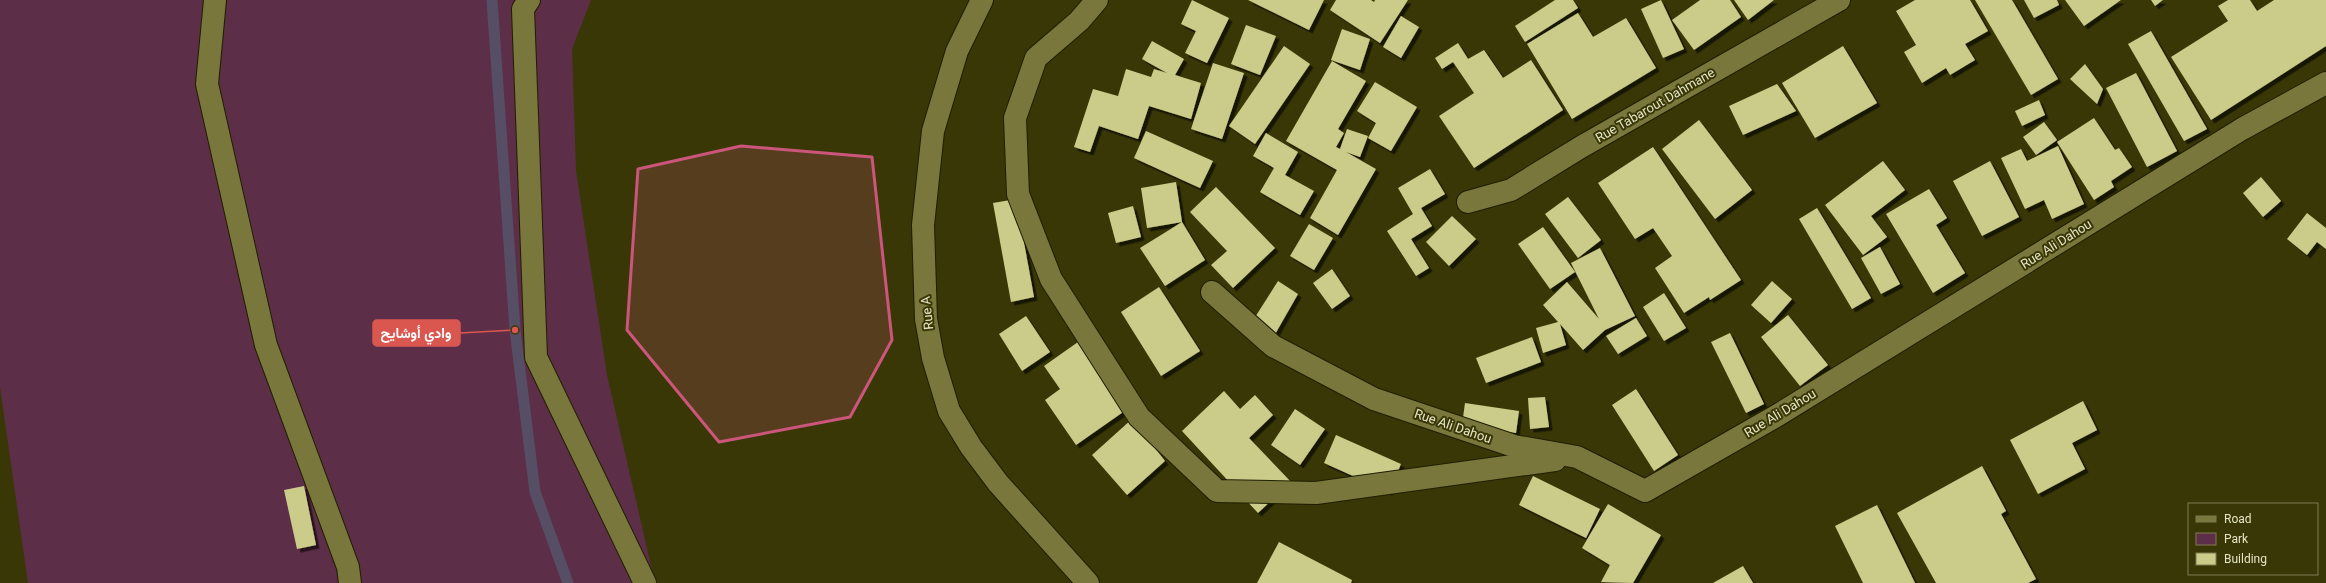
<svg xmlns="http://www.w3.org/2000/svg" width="2326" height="583" font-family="Roboto,Vazirmatn,sans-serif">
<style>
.green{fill:#5d2e48}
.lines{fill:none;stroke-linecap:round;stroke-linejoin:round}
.stream{stroke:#564e65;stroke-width:11}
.building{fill:#cccc8a;filter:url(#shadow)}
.minor-casing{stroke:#1f1e00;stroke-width:24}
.minor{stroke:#79773b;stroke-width:22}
.marked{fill:#cc567b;fill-opacity:0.2;stroke:#cc567b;stroke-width:3;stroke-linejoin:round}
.labels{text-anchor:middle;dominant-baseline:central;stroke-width:4;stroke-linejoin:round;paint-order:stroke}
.street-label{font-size:13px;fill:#e5e5c6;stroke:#393706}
.leader{fill:none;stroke:#da5750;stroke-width:1.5}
.callout-dot{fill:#da5750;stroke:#393706;stroke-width:1.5}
.callout{fill:#da5750;stroke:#da5750;stroke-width:1.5}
.callout-label{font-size:14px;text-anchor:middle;font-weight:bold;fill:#fff}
</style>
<defs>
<filter id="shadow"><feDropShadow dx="3.5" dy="3.5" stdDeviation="0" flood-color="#0009"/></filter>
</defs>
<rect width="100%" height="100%" fill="#393706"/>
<path class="green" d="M0,0H591L572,49L576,171L607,375L655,583H28L0,387Z"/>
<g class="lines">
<path class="stream" d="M492,0L515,330L535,492L568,583"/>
</g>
<g class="building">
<path d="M1192,0L1229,18L1207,63L1185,53L1196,31L1181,24Z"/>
<path d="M1248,0H1324L1309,30Z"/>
<path d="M1336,0H1371L1374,2L1375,0H1408L1380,43L1330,10Z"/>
<path d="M1555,0H1573L1578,8L1525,42L1515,26Z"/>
<path d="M1661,0L1684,49L1663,58L1641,9Z"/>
<path d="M1700,0H1730L1741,17L1694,50L1672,20Z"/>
<path d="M1734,0H1774L1748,20Z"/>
<path d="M1915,0H1970L1988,31L1965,44L1975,60L1950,75L1946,68L1922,83L1904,52L1916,45L1896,11Z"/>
<path d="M1975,0H2012L2058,79L2031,95Z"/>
<path d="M2024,0H2057L2059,5L2034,18Z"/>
<path d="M2065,0H2121L2084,26Z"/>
<path d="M2151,0H2163L2155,6Z"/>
<path d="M2228,0H2250L2257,11L2274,0H2326V46L2211,120L2171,57L2228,21L2218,6Z"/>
<path d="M1578,13L1593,37L1626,18L1656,68L1572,119L1527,44Z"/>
<path d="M1401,16L1419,27L1401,58L1383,47Z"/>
<path d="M1246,25L1276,36L1260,75L1231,64Z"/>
<path d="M1342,29L1370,39L1360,70L1331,60Z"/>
<path d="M2151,31L2207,129L2184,141L2128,44Z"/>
<path d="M1152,41L1184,59L1175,75L1201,83L1191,119L1149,106L1138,139L1099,126L1090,152L1074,147L1093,89L1118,96L1126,69L1151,77L1154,69L1167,73L1142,59Z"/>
<path d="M1458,43L1468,59L1484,50L1503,78L1531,60L1563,110L1474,168L1439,116L1474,93L1453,62L1442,69L1435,58Z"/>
<path d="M1284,46L1310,64L1255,144L1229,126Z"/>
<path d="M1843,46L1877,103L1815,138L1782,83Z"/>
<path d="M1332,61L1366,81L1338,129L1344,133L1336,147L1340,149L1347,129L1368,136L1360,157L1346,152L1376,169L1338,235L1310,218L1337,170L1286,141Z"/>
<path d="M1213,63L1244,73L1222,139L1191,129Z"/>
<path d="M2085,64L2103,89L2097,104L2070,79Z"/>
<path d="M2136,73L2177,151L2147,167L2106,88Z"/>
<path d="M1375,82L1417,107L1391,151L1368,138L1376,123L1357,111Z"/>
<path d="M1777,84L1796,111L1743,135L1729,106Z"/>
<path d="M2039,100L2045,115L2022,126L2015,111Z"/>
<path d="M2094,118L2115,150L2119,148L2132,167L2111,181L2114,187L2094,200L2057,142Z"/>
<path d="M1699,120L1752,190L1715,219L1662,149Z"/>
<path d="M2044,122L2057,140L2036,155L2023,137Z"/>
<path d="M1146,131L1213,161L1200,188L1134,158Z"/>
<path d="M1266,133L1298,152L1285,175L1314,191L1300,215L1260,192L1274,168L1253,156Z"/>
<path d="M2058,146L2084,204L2052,219L2044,200L2025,209L2001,158L2021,149L2027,161Z"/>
<path d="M1653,147L1741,280L1710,300L1709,297L1684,313L1655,268L1672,256L1653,228L1635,239L1598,183Z"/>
<path d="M1883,161L1905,190L1871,216L1887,237L1863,255L1825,205Z"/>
<path d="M1990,161L2019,217L1982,236L1953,181Z"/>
<path d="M1430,169L1445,194L1421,208L1432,226L1411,239L1429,268L1416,276L1387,231L1413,214L1398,188Z"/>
<path d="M2261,177L2281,201L2263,217L2243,193Z"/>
<path d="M1176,182L1182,222L1205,260L1165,286L1140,248L1182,222L1147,228L1141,188Z"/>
<path d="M1216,187L1275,248L1233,288L1211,265L1227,251L1190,212Z"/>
<path d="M1929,189L1947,218L1936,225L1965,273L1933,293L1886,214Z"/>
<path d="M1568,197L1601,240L1578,258L1545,214Z"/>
<path d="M1016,199L1034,297L1011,302L993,203Z"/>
<path d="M1133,206L1141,237L1116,243L1108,213Z"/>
<path d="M1817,208L1871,298L1852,309L1799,219Z"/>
<path d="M2307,213L2326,228V249L2317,242L2307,255L2287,239Z"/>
<path d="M1452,216L1476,239L1449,266L1426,242Z"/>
<path d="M1309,224L1333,238L1314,270L1290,256Z"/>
<path d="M1543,227L1575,272L1550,289L1518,244Z"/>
<path d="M1880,247L1900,284L1881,294L1861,258Z"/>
<path d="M1600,248L1635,316L1605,330L1583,350L1560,324L1566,345L1543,353L1536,328L1558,322L1543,305L1567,282L1599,319L1571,263Z"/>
<path d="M1332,269L1350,296L1332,309L1313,283Z"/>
<path d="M1278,281L1298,294L1274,336L1252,322Z"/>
<path d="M1772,281L1792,299L1771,323L1751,305Z"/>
<path d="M1159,287L1200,351L1161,376L1121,312Z"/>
<path d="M1664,293L1686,328L1664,341L1643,307Z"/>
<path d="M1788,315L1828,365L1800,386L1761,337Z"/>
<path d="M1026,316L1050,352L1022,371L999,334Z"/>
<path d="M1636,318L1647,336L1618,354L1606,336Z"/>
<path d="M1730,333L1764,404L1746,413L1711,342Z"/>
<path d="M1532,337L1541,362L1486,383L1476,358Z"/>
<path d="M1078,342L1126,410L1076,445L1045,400L1060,389L1044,366Z"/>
<path d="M1636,389L1678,455L1654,471L1612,405Z"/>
<path d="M1224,391L1240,409L1255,395L1273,415L1249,438L1291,482L1258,513L1182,431Z"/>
<path d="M1545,397L1549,427L1530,429L1528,398Z"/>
<path d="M2083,401L2097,430L2072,443L2085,469L2038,494L2010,440Z"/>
<path d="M1465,403L1519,411L1516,433L1462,425Z"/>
<path d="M1295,409L1325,429L1300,465L1271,445Z"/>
<path d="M1132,419L1165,461L1127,495L1092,455Z"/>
<path d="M1336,435L1401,464L1389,492L1324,463Z"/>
<path d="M1982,466L2006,511L2001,514L2036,579L2028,583H1936L1897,513Z"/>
<path d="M1533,476L1600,509L1586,538L1519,505Z"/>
<path d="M304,486L316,545L297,549L284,490Z"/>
<path d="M1608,504L1661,535L1633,583L1601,582L1610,565L1582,548Z"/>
<path d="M1877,505L1915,583H1863L1835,526Z"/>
<path d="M1279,542L1352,580L1351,583H1257Z"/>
<path d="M1743,566L1753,583H1713Z"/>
</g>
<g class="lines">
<g class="minor-casing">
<g id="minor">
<path d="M215,0L207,84L266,345L348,567L350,583"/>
<path d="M529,0L523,9L536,357L645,583"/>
<path d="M982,0L957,51L933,131L923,225L926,319L933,358L949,411L971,447L998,483L1088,583"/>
<path d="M1097,0L1079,21L1036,58L1015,118L1018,194L1051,279L1139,417L1217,491L1316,493L1555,460"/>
<path d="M1468,202L1511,190L1581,147L1839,0"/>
<path d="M1212,292L1273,346L1374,399L1514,446L1577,457L1645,491L1778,415L2242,129L2326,83"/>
</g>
</g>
<use href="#minor" class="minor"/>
</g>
<path class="marked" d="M741,146L872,157L892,340L850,417L719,442L627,330L638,169Z"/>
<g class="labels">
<g class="street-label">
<text transform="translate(1655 105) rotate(-30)">Rue Tabarout Dahmane</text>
<text transform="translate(2056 244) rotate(-32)">Rue Ali Dahou</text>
<text transform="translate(927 313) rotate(-96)">Rue A</text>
<text transform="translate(1780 413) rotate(-31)">Rue Ali Dahou</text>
<text transform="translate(1453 426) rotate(19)">Rue Ali Dahou</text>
</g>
</g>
<path class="leader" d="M515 330L460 333"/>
<circle class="callout-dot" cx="515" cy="330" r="4"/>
<rect class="callout" x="373" y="320" width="87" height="26" rx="4"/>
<g class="callout-label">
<text x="416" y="338">وادي أوشايح</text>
</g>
<rect x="2188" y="503" width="130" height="72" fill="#393706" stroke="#7e7d53"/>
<rect x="2196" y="516" width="20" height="6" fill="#79773b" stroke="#7e7d53"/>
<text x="2224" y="523" font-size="12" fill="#e5e5c6">Road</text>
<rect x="2196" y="533" width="20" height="12" fill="#5d2e48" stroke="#7e7d53"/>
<text x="2224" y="543" font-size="12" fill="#e5e5c6">Park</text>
<rect x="2196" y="553" width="20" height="12" fill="#cccc8a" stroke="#7e7d53"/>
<text x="2224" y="563" font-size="12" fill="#e5e5c6">Building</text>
</svg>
